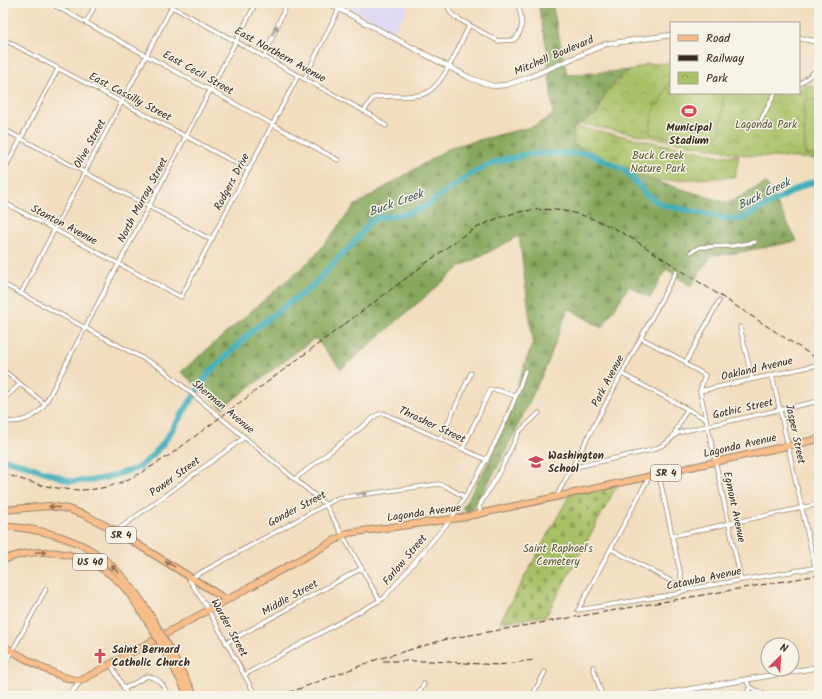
<svg xmlns="http://www.w3.org/2000/svg" width="822" height="699" font-family="Kalam,sans-serif">
<style>
.built{fill:#dcd5f6}
.forest{fill:url(#forest-firs);stroke:#60683c}
.cemetery{fill:url(#cemetery-stones);stroke:#727642}
.park{fill:url(#park-crowns);stroke:#727642}
.pitch{fill:#a9c166;stroke:#727642}
.lines{fill:none;stroke-linecap:round;stroke-linejoin:round}
.river{stroke:#40afbb;stroke-width:6}
.minor-casing{stroke:#96846e;stroke-width:5}
.tertiary-casing{stroke:#96846e;stroke-width:6}
.primary-casing{stroke:#96846e;stroke-width:8}
.minor{stroke:#fff;stroke-width:3.5}
.tertiary{stroke:#fff;stroke-width:4.5}
.primary{stroke:#f8bd88;stroke-width:6}
.rail{stroke:#3b2a1e;stroke-width:1;stroke-dasharray:6 3;stroke-linecap:butt}
.primary-bridge-casing{stroke:#96846e;stroke-width:8;stroke-linecap:butt}
.primary-bridge{stroke:#f8bd88;stroke-width:6}
.oneway{fill:#a79f9a}
.oneway2{fill:#906c4e}
.labels{text-anchor:middle;dominant-baseline:central;stroke-width:3;stroke-linejoin:round;paint-order:stroke}
.shield{fill:#f7f3e8;stroke:#73665b;stroke-width:1}
.shield-label{font-size:10px;font-weight:bold;fill:#3b2a1e}
.street-label{font-size:11px;fill:#3b2a1e;stroke:#f7f3e8}
.park-label{font-size:11px;fill:#5c5734;stroke:#f7f3e8}
.poi-label{font-size:11px;font-weight:bold;fill:#3b2a1e;stroke:#f7f3e8;text-anchor:start}
.water-label{font-size:12px;font-style:italic;fill:#3d5955;stroke:#f7f3e8}
</style>
<defs>
<pattern id="forest-firs" width="22" height="20" patternUnits="userSpaceOnUse"><rect width="22" height="20" fill="#86a75b"/><path d="M5 1l3.5 6h-7zM16 11l3.5 6h-7z" fill="#6f884b"/></pattern>
<pattern id="cemetery-stones" width="16" height="16" patternUnits="userSpaceOnUse"><rect width="16" height="16" fill="#a9c166"/><path d="M2 7V4a2 2 0 0 1 4 0v3zM10 15v-3a2 2 0 0 1 4 0v3z" fill="#8b9d53"/></pattern>
<pattern id="park-crowns" width="20" height="18" patternUnits="userSpaceOnUse"><rect width="20" height="18" fill="#a9c166"/><path d="M2 6a3 3 0 1 1 6 0M12 15a3 3 0 1 1 6 0" fill="none" stroke="#8b9d53"/></pattern>
</defs>
<rect width="100%" height="100%" fill="#f7f3e8"/>
<filter id="ink" filterUnits="userSpaceOnUse"><feTurbulence type="fractalNoise" baseFrequency=".025" numOctaves="2"/><feDisplacementMap in="SourceGraphic" scale="8" xChannelSelector="R" yChannelSelector="G"/><feConvolveMatrix kernelMatrix="1 2 1 2 8 2 1 2 1" color-interpolation-filters="sRGB"/></filter>
<filter id="wash" filterUnits="userSpaceOnUse"><feTurbulence type="fractalNoise" baseFrequency=".012" numOctaves="4" result="noise"/><feDisplacementMap in="SourceGraphic" scale="16" xChannelSelector="R" yChannelSelector="G"/><feGaussianBlur stdDeviation="0.9" result="paint"/><feColorMatrix in="noise" values="0 0 0 0 0 0 0 0 0 0 0 0 0 0 0 0 0 1.4 0 .05"/><feComposite in="paint" operator="in"/></filter>
<g filter="url(#wash)">
<rect width="100%" height="100%" fill="#f2ddbe"/>
<path class="built" d="M340,3H410L394,31Z"/>
<path class="forest" d="M538,3H552L567,75L631,70L623,74L605,94L598,113L581,124L573,126L574,145L655,181L728,203L766,183L797,241L730,254L712,255L691,286L666,269L650,298L629,286L602,328L568,308L547,365L501,461L471,512L462,509L490,460L533,342L519,236L460,267L341,369L315,338L222,408L181,372L315,256L354,206L451,147L534,126L553,115L547,50Z"/>
<path class="cemetery" d="M618,484L546,616L500,622L570,494Z"/>
<g class="park">
<path d="M671,63V93H772C780,96 790,93 799,93V89L809,85L819,89V159L751,156L581,124L598,113L605,94L619,81L621,75L646,64Z"/>
<path d="M573,126L722,156L739,155L735,177L655,181L574,145Z"/>
</g>
<g class="pitch">
<path d="M671,77V93H724L720,134L691,136L678,135L677,139L649,133L655,104L659,105Z"/>
<path d="M819,99V155H805L804,100Z"/>
</g>
<g class="lines">
<path class="river" d="M3,459L26,465L70,481H89L109,477L138,468L149,459L162,445L209,373L253,330L311,287L358,238L370,221L378,218L409,213L425,207L472,173L495,162L528,154L588,153L625,170L647,195L663,205L729,219H742L784,196L806,184L819,181"/>
</g>
</g>
<g filter="url(#ink)">
<g class="lines">
<g class="minor-casing">
<g id="minor">
<path d="M50,3L338,160"/>
<path d="M165,3L373,116L386,126"/>
<path d="M447,3L450,12L455,17L498,41L514,40C526,29 521,17 518,3"/>
<path d="M86,23L96,3"/>
<path d="M3,39L249,170"/>
<path d="M264,57L287,3"/>
<path d="M304,79L339,9"/>
<path d="M799,85L819,68"/>
<path d="M364,111L373,98C388,94 405,98 420,95C442,92 459,45 469,26"/>
<path d="M761,120L775,93"/>
<path d="M3,129L212,240"/>
<path d="M3,172L58,69"/>
<path d="M3,202L181,297L298,76"/>
<path d="M691,252L700,247L732,246L755,242"/>
<path d="M3,284L161,368L325,504L380,601"/>
<path d="M21,293L174,3"/>
<path d="M740,327L752,379"/>
<path d="M641,338L686,362L687,365L705,375L700,391L741,580"/>
<path d="M686,362L719,301"/>
<path d="M3,370L45,404"/>
<path d="M622,374L706,419"/>
<path d="M772,375L815,567"/>
<path d="M700,391L817,365"/>
<path d="M4,399L20,384"/>
<path d="M3,421C20,424 36,418 45,404L256,3"/>
<path d="M441,438L471,373"/>
<path d="M672,438L678,433L689,430L819,401"/>
<path d="M463,448L490,390H497L515,396"/>
<path d="M571,468L652,450L665,444L672,438L687,409"/>
<path d="M659,475L684,590"/>
<path d="M649,477L578,610L676,594L688,589L819,567"/>
<path d="M295,479L377,415L383,413L487,460"/>
<path d="M556,497L676,272"/>
<path d="M481,514L479,506L499,473L519,432L539,413"/>
<path d="M116,531L245,437"/>
<path d="M672,536L819,504"/>
<path d="M611,549L684,588"/>
<path d="M188,578L206,606L256,696"/>
<path d="M191,578L338,498L439,484L445,486L465,497"/>
<path d="M226,643L362,568"/>
<path d="M111,664L128,696"/>
<path d="M593,667L602,696"/>
<path d="M3,668L46,589"/>
<path d="M244,675L384,598L451,519C481,473 508,423 525,371"/>
<path d="M746,680L750,687L767,696"/>
<path d="M124,689L147,676C158,678 165,685 167,696"/>
<path d="M417,696L424,684"/>
<path d="M532,696L545,672"/>
<path d="M745,696L750,687"/>
</g>
</g>
<g class="tertiary-casing">
<g id="tertiary">
<path d="M328,3L470,78L493,86L506,85L527,78L606,44L671,35"/>
<path d="M799,38L819,42"/>
<path d="M69,696L80,681"/>
<path d="M651,696L819,667"/>
</g>
</g>
<g class="primary-casing">
<g id="primary">
<path d="M3,510L49,506L68,509L85,515L116,531L227,600"/>
<path d="M3,526C79,532 117,556 155,623"/>
<path d="M3,560C45,543 94,554 124,587C134,599 142,613 150,625"/>
<path d="M3,646C27,659 52,676 80,681L348,533L460,518L819,439"/>
<path d="M169,649L195,696"/>
<path d="M165,651L189,696"/>
</g>
</g>
<use href="#minor" class="minor"/>
<use href="#tertiary" class="tertiary"/>
<use href="#primary" class="primary"/>
<g class="rail">
<path d="M3,473C41,487 83,498 122,482C139,475 154,465 170,455L461,237C523,198 572,202 633,239L819,360"/>
<path d="M383,661H431L499,665L534,660"/>
<path d="M280,696L378,659L447,639L819,575"/>
</g>
<g class="primary-bridge-casing">
<g id="primary-bridge">
<path d="M155,623L169,649"/>
<path d="M150,625L165,651"/>
</g>
</g>
<use href="#primary-bridge" class="primary-bridge"/>
</g>
<defs><path id="oneway-solid" d="M-6-.8H1V-3.2L6.5 0L1 3.2V.8H-6Z"/></defs>
<g class="oneway">
<use href="#oneway-solid" transform="translate(275 30) rotate(-66)"/>
<use href="#oneway-solid" transform="translate(362 494) rotate(-7)"/>
</g>
<g class="oneway2">
<use href="#oneway-solid" transform="translate(54 507) rotate(-173)"/>
<use href="#oneway-solid" transform="translate(41 552) rotate(-2)"/>
<use href="#oneway-solid" transform="translate(170 564) rotate(-148)"/>
<use href="#oneway-solid" transform="translate(115 569) rotate(-135)"/>
</g>
</g>
<defs>
<g id="stadium-bare" transform="scale(1.2)"><path d="M0-5a6.5 5 0 1 0 0 10a6.5 5 0 1 0 0-10ZM-3.5-1.8h7v3.6h-7Z" fill="#d1495b" stroke="#f7f3e8" stroke-width="2.5" paint-order="stroke"/></g>
<g id="school-bare" transform="scale(1.2)"><path d="M0-5L7-2L0 1L-7-2ZM-4 1L0 2.5L4 1V4Q0 6-4 4Z" fill="#d1495b" stroke="#f7f3e8" stroke-width="2.5" paint-order="stroke"/></g>
<g id="church-bare" transform="scale(1.2)"><path d="M-1.2-6h2.4v3.5h3.3v2.4h-3.3V6h-2.4V-.1h-3.3v-2.4h3.3Z" fill="#d1495b" stroke="#f7f3e8" stroke-width="2.5" paint-order="stroke"/></g>
</defs>
<g fill-rule="evenodd">
<use href="#stadium-bare" x="689" y="111"/>
<use href="#school-bare" x="536" y="462"/>
<use href="#church-bare" x="100" y="656"/>
</g>
<g class="labels">
<g class="shield">
<rect x="651" y="465" width="30" height="16" rx="3"/>
<rect x="106" y="527" width="30" height="16" rx="3"/>
<rect x="73" y="554" width="34" height="16" rx="3"/>
</g>
<g class="shield-label">
<text x="666" y="473">SR 4</text>
<text x="121" y="535">SR 4</text>
<text x="90" y="562">US 40</text>
</g>
<g class="street-label">
<text transform="translate(280 55) rotate(29)">East Northern Avenue</text>
<text transform="translate(554 56) rotate(-23)">Mitchell Boulevard</text>
<text transform="translate(198 73) rotate(29)">East Cecil Street</text>
<text transform="translate(130 97) rotate(28)">East Cassilly Street</text>
<text transform="translate(90 144) rotate(-61)">Olive Street</text>
<text transform="translate(232 182) rotate(-62)">Rodgers Drive</text>
<text transform="translate(143 200) rotate(-62)">North Murray Street</text>
<text transform="translate(64 225) rotate(28)">Stanton Avenue</text>
<text transform="translate(757 369) rotate(-13)">Oakland Avenue</text>
<text transform="translate(608 381) rotate(-62)">Park Avenue</text>
<text transform="translate(223 407) rotate(40)">Sherman Avenue</text>
<text transform="translate(743 409) rotate(-13)">Gothic Street</text>
<text transform="translate(432 425) rotate(25)">Thrasher Street</text>
<text transform="translate(795 434) rotate(78)">Jasper Street</text>
<text transform="translate(740 446) rotate(-13)">Lagonda Avenue</text>
<text transform="translate(175 477) rotate(-36)">Power Street</text>
<text transform="translate(734 507) rotate(78)">Egmont Avenue</text>
<text transform="translate(297 509) rotate(-28)">Gonder Street</text>
<text transform="translate(424 513) rotate(-8)">Lagonda Avenue</text>
<text transform="translate(405 560) rotate(-50)">Farlow Street</text>
<text transform="translate(704 579) rotate(-12)">Catawba Avenue</text>
<text transform="translate(290 598) rotate(-29)">Middle Street</text>
<text transform="translate(229 628) rotate(61)">Warder Street</text>
</g>
<g class="park-label">
<text x="766" y="125">Lagonda Park</text>
<text x="658" y="156">Buck Creek<tspan x="658" dy="13">Nature Park</tspan></text>
<text x="558" y="549">Saint Raphael's<tspan x="558" dy="13">Cemetery</tspan></text>
</g>
<g class="poi-label">
<text x="689" y="128" text-anchor="middle">Municipal<tspan x="689" dy="13">Stadium</tspan></text>
<text x="548" y="456">Washington<tspan x="548" dy="13">School</tspan></text>
<text x="112" y="650">Saint Bernard<tspan x="112" dy="13">Catholic Church</tspan></text>
</g>
<g class="water-label">
<text transform="translate(764 194) rotate(-26)">Buck Creek</text>
<text transform="translate(396 203) rotate(-20)">Buck Creek</text>
</g>
</g>
<rect width="822" height="699" fill="none" stroke="#f7f3e8" stroke-width="16"/>
<rect x="670" y="22" width="130" height="72" fill="#f7f3e8" stroke="#aca397"/>
<rect x="678" y="35" width="20" height="6" fill="#f8bd88" stroke="#aca397"/>
<text x="706" y="42" font-size="12" fill="#3b2a1e">Road</text>
<rect x="678" y="55" width="20" height="6" fill="#3b2a1e" stroke="#aca397"/>
<text x="706" y="62" font-size="12" fill="#3b2a1e">Railway</text>
<rect x="678" y="72" width="20" height="12" fill="url(#park-crowns)" stroke="#aca397"/>
<text x="706" y="82" font-size="12" fill="#3b2a1e">Park</text>
<g transform="translate(780 657) rotate(24)"><circle r="19" fill="#f7f3e8" stroke="#aca397"/>
<path d="M0-3L7 15L0 10L-7 15Z" fill="#d1495b"/>
<text y="-6" font-size="11" font-weight="bold" text-anchor="middle" fill="#3b2a1e">N</text>
</g>
</svg>
